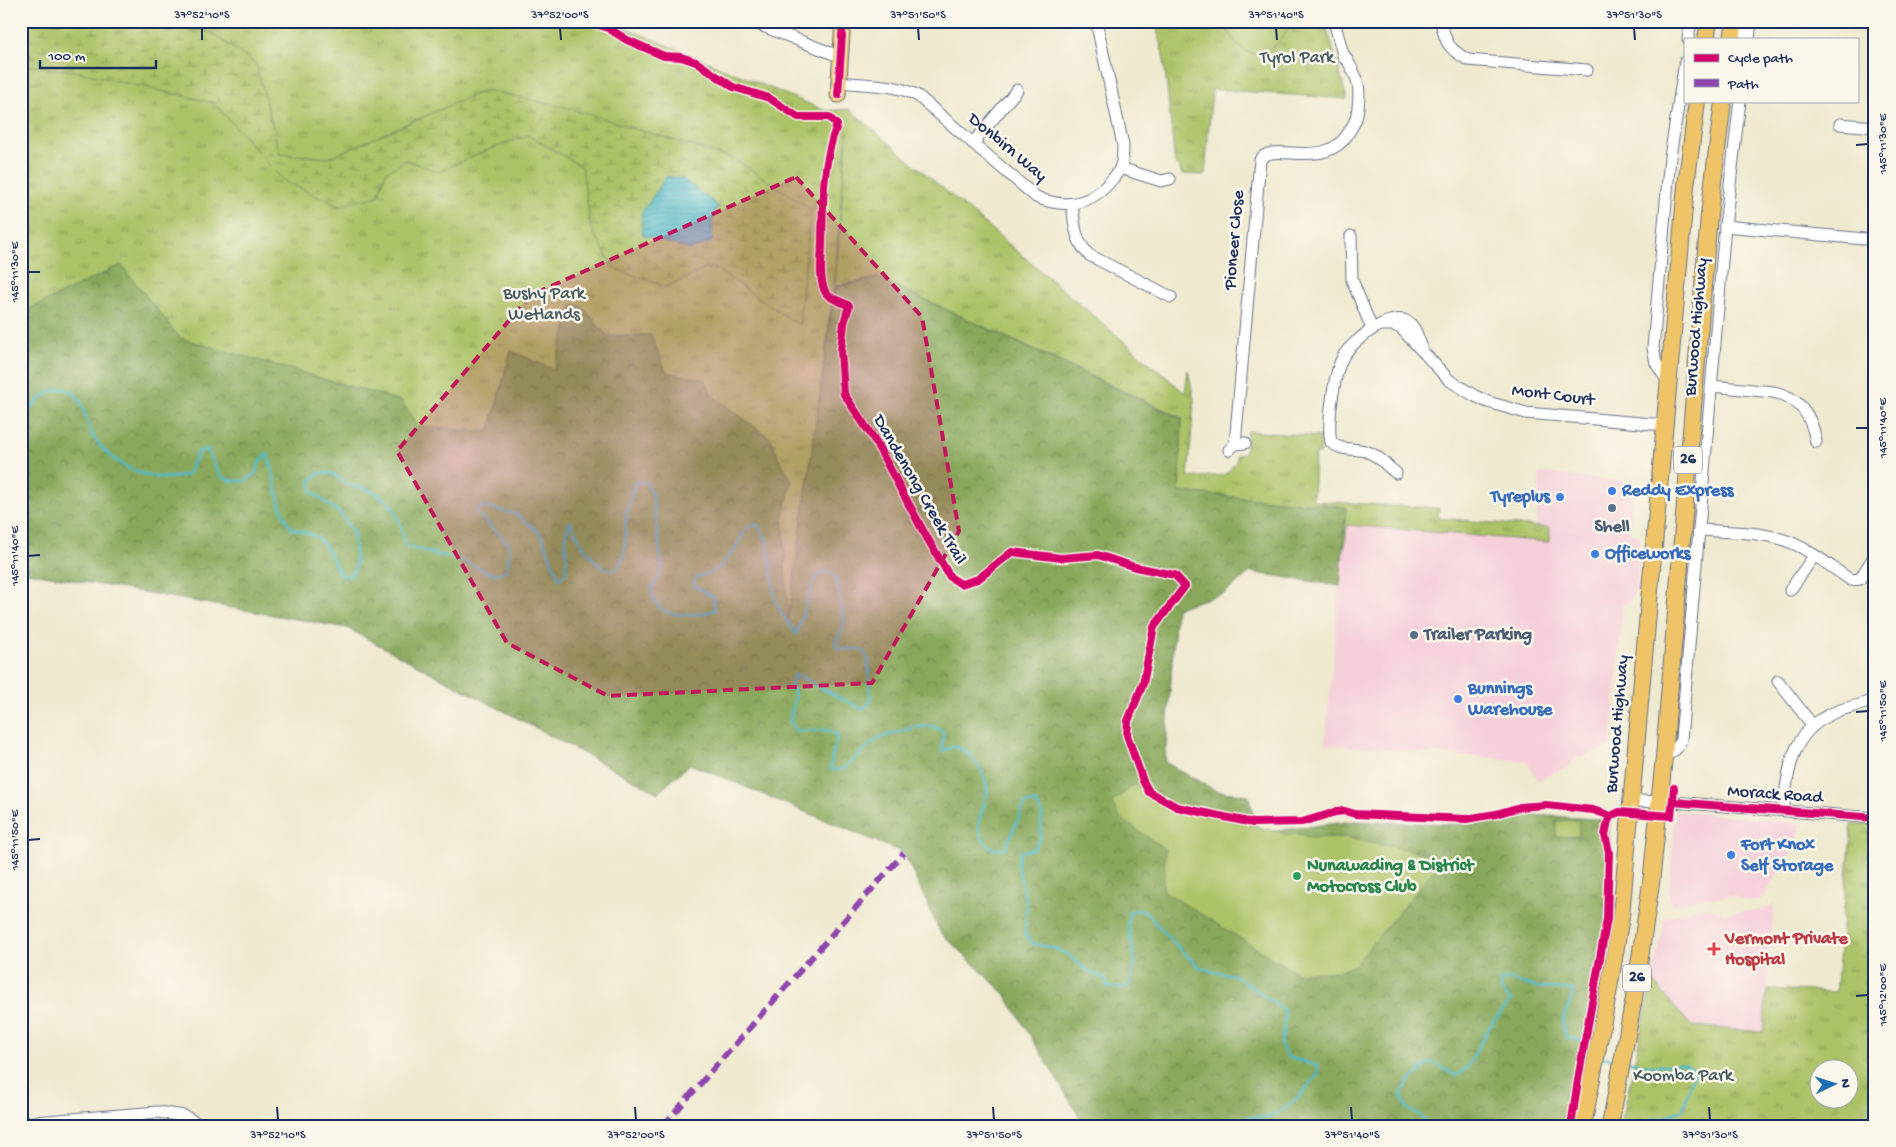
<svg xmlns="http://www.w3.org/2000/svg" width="1896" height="1147" font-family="'Gochi Hand',sans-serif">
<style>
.built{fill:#f5cfda}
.grass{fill:url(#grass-tufts);stroke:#647862;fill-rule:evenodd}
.forest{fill:url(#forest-crowns);stroke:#526c5c}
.wetland{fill:url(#wetland-marsh);stroke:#647862}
.garden{fill:#acc266;stroke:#647862}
.water{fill:url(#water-rules);stroke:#347493}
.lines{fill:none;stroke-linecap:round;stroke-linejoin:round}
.stream{stroke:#4db9c8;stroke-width:2.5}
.minor-casing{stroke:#657086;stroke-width:13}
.major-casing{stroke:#657086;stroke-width:17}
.highway-casing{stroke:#657086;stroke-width:18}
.minor{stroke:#fff;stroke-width:11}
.major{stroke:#efc469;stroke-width:15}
.highway{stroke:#efc469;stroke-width:16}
.quiet{stroke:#8e44ad;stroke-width:6;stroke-dasharray:12 6;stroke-linecap:butt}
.cycleway-casing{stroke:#fbf7ec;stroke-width:11}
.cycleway{stroke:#d6006c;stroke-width:8}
.marked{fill:#c2185b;fill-opacity:0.2;stroke:#c2185b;stroke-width:4;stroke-dasharray:10 6;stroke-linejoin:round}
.ticks{fill:none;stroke:#1b2f5e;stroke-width:2}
.shop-dot{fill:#3f7fe0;stroke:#fbf7ec;stroke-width:2}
.service-dot{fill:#5c6f8a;stroke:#fbf7ec;stroke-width:2}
.leisure-dot{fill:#2e9e5b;stroke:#fbf7ec;stroke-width:2}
.health-dot{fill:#e0444e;stroke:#fbf7ec;stroke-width:2}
.labels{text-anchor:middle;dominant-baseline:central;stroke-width:5;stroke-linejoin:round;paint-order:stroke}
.shield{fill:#fbf7ec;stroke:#5e6b89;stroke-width:1}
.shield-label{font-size:16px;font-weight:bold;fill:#1b2f5e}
.park-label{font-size:18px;fill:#465b60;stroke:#fbf7ec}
.street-label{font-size:18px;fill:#1b2f5e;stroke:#fbf7ec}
.shop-label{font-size:18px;font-weight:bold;fill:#366cbe;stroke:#fbf7ec;text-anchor:start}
.service-label{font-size:18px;font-weight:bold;fill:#4e5e75;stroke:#fbf7ec}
.leisure-label{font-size:18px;font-weight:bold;fill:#27864d;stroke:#fbf7ec;text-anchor:start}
.health-label{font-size:18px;font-weight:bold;fill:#be3a42;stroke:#fbf7ec;text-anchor:start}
.neatline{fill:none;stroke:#1b2f5e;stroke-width:2}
.ticks-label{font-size:12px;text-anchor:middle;fill:#1b2f5e}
</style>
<defs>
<pattern id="grass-tufts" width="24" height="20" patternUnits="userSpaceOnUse" patternTransform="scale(1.25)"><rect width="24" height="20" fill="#acc266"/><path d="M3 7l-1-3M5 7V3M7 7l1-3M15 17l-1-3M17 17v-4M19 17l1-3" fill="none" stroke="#8b9e57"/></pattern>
<pattern id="forest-crowns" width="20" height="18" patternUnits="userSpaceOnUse" patternTransform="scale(1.25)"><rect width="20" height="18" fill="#89a85b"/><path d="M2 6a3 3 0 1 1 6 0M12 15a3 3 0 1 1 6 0" fill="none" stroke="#6f894e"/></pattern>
<pattern id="wetland-marsh" width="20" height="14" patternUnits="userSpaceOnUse" patternTransform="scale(1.25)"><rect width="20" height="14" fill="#acc266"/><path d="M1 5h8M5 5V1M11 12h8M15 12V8" fill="none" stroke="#8b9e57"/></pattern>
<pattern id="water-rules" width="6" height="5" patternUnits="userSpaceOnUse" patternTransform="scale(1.25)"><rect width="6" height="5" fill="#4db9c8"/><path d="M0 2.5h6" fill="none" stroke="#3f97a6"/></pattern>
</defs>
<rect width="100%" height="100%" fill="#fbf7ec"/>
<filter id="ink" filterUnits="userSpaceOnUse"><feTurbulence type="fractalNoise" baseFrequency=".02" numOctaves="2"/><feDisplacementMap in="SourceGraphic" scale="10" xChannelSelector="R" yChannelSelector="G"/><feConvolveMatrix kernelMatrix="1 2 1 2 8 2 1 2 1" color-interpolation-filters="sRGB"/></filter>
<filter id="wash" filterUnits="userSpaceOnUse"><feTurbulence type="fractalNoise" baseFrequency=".0096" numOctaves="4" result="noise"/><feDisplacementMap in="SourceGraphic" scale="20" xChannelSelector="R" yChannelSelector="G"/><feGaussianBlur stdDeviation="1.12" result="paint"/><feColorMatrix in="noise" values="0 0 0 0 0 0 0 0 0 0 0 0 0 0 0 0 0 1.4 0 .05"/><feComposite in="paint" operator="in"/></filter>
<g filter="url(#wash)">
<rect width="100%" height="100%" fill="#efe9cf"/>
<g class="built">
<path d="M1540,473L1634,482L1629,534L1640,536L1637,590L1629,602L1623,604L1611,745L1582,758L1576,757L1570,766L1538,780L1526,761L1325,744L1343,546H1345L1347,525L1549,542L1550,528L1536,526Z"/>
<path d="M1675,810L1800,824L1798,837L1793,848L1766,894L1761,899L1749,901L1729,895L1719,898L1704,897L1675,905L1671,904V901L1669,899Z"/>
<path d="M1774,904L1763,1032L1691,1026L1652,980L1665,918L1699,907H1707L1727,914L1743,911L1760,910Z"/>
</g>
<g class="grass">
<path d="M21,21H617L616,24L826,111L849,109L1185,393L1188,370L1194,400L1188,478L1225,475L1237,461L1236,455L1245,452L1247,431L1321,437L1320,454H1315L1313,501L1439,508L1438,518L1550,528L1549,542L1347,525L1345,546H1343L1346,507L1179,492L1182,418L878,278L835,286L847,133L834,285L791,624L21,427Z"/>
<path d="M1155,21H1325L1347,99L1212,89L1205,175L1182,174L1179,167L1175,164L1164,59Z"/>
<path d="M1852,823L1875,825V1126H1621L1652,980L1691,1026L1763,1032L1767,989L1836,992ZM1818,1070H1848V1100H1818Z"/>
</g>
<path class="forest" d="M121,265L180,338L401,401L418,426L489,432L511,351L554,370L573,304L583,308L607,336L651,335L666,372L706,380L711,395L771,439L779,459L792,481L783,515L788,621L835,287L878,278L1182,419L1179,492L1346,507L1340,586L1250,572L1225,593L1176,608L1165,762L1216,791L1248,795L1259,833L1353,821L1474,825L1533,815L1610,820L1605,925L1567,1126H1085L1005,994L940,932L904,853L690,764L658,793L347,628L21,571V307L28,310Z"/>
<path class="wetland" d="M21,21H141L210,32L256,64L280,154L328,158L485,90L569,108L734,159L811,209L799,325L712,266L666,287L614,268L591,228L582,167L528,135L478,154L439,172L406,160L386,172L378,196L339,206L284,181L214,103L74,71L21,65Z"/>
<g class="garden">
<path d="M1215,21H1292C1283,41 1261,67 1239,46C1230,38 1228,25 1215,21Z"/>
<path d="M1134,785L1178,811L1232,820L1289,835L1302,834L1310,838L1345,837L1434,855L1441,861L1355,965L1340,971L1297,973L1163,891L1165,849L1120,818L1112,802Z"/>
<path d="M1578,820L1579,836L1556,837V821Z"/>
</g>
<path class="water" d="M667,176L683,179L718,206L713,215L712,242L691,250L643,235L641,214Z"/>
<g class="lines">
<g class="stream">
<path d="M21,417C30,409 47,390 58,389C66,388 74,391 78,398C85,408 86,423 92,434C111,466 153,486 188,474L198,452L207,449L220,476L231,481H245L255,474L259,463L267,454C278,479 275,507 292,529C325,534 326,547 340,575L351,576L356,565L354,534L341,514L312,492L310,481L319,473H332C338,478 344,483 352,486C356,487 362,487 367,489C396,500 399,518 406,546L438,555L451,557L496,575L507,569L510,546C500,533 487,524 476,512L482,506L515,514L534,528L542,536L559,579L566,573C568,557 562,536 570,522C577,536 589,559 603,567C607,569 611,570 615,571C630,553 623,541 626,520C627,507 632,494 635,482H646L652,493L662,567L658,578L651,588C653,596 655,604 661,609C674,618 702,615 715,610L713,597L693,585L696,577L709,574L720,567L735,549L746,528L757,524C776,547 768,577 777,604C780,615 790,624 796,634C804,619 808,587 817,577C819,574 824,572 828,571L836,578L844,620L841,633L835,643L838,649H859L864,652L868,659L871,699L867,706L862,709L815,685L806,679L794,675L791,684L795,696L790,721L796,731L827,730L838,735C835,748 830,758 831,770L843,769L878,738L916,727L932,726L943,731L942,752C945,750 949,748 952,747C969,746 987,775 987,789C988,803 976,816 979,831C981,839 987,844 993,849H1005L1025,804L1035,802L1042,812L1040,839L1034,849L1021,852L1017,864L1027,905L1025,934L1032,943L1056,949L1067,954L1085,969L1106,979L1107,987L1119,988L1129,986L1135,963L1128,924L1129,912L1139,910L1145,911L1167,936L1198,966L1214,972L1234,975L1284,1010L1285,1017L1281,1045L1287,1057L1318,1066V1074C1306,1089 1287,1113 1267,1117C1261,1118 1253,1117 1247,1117L1242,1122V1126"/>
<path d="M1602,1057L1617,1059"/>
<path d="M1627,1061C1636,1063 1645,1066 1655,1066C1668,1067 1687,1057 1694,1073L1683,1109L1664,1118L1651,1119L1650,1126"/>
<path d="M1431,1126L1420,1116L1407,1108L1401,1095L1408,1082L1429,1063H1435L1456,1076L1467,1068L1490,1026L1511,1000L1501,991L1500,981L1509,979L1535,987L1573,990C1572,1011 1555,1015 1567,1038L1580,1040L1592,1049"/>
</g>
</g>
</g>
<g filter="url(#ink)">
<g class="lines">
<g class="minor-casing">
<g id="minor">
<path d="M750,21L841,57"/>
<path d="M1334,21L1344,58"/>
<path d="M1441,21C1445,43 1449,49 1468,60L1587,70"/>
<path d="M1734,25L1746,39"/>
<path d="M1688,39L1691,21"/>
<path d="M1749,39L1751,21"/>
<path d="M839,82C865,85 894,83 918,96L1036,197C1062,208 1088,206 1108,184C1112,180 1117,174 1120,169C1123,162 1123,153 1123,145L1096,21"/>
<path d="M1840,124L1875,127"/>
<path d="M973,143L1017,90"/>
<path d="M1120,168L1161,181L1170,179"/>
<path d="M1072,204C1075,225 1074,239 1089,255L1171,297"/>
<path d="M1725,226L1875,240"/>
<path d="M1351,236L1352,280L1372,329"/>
<path d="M1382,325H1393L1401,328L1449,380L1475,396L1488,402L1526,413L1664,425"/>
<path d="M1668,382L1656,363L1653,348L1670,157L1685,62"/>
<path d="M1712,386L1773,392C1800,397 1812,416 1816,442"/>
<path d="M1235,444L1260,160C1273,139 1325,173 1349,132C1353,126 1356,121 1357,114C1362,84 1358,78 1343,53"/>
<path d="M1229,450L1235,444L1245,443"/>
<path d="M1396,473C1386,466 1380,456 1368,452C1356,447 1341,452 1331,442C1327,424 1334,371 1344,355C1353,341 1390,311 1408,322C1415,326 1418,338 1421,345"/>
<path d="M1700,530C1726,532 1755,531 1781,539C1806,546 1829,566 1851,580L1860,579L1875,555"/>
<path d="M1790,590L1814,556"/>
<path d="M1778,681L1813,726"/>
<path d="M1664,757C1672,752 1679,749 1681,739L1725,226L1740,101"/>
<path d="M1632,801L1673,802L1875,818"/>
<path d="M1783,810C1789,767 1791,729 1838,711C1850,706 1863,706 1875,699"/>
<path d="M21,1123L158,1112L184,1116L202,1126"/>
</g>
</g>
<g class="major-casing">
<path id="major" d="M838,95L843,21"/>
</g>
<g class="highway-casing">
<g id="highway">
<path d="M1706,39L1709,21"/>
<path d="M1732,39L1735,21"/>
<path d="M1583,1126L1609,989L1621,916L1686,186L1697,101"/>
<path d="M1610,1126L1634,998L1651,883L1664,757L1709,215L1723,101"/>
</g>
</g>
<use href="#minor" class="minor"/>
<use href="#major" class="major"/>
<use href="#highway" class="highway"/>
<path class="quiet" d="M663,1126L904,853"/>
<g class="cycleway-casing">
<g id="cycleway">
<path d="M587,21L608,28L627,40L664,56L681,57L696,62L733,87L769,98L798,117H829L837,125C822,163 823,204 822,243C822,258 818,280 826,293C831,300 842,301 849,306L844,323L841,351L844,394L874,439L922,529L950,577L961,584L978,579L1012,552L1061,558L1098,555L1135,567L1175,575L1185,586L1154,627L1143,684L1128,721L1127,735L1143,781L1149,792L1177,807L1253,823L1302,822L1336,812L1345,811L1355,814L1466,819L1496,814L1520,807L1546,805L1593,810L1611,816"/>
<path d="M838,95L843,21"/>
<path d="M1673,802L1875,818"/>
<path d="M1571,1126L1579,1074L1607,919L1609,852L1605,835L1608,821L1611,816L1619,812L1671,816L1674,788"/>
</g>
</g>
<use href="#cycleway" class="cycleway"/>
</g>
</g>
<path class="marked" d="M796,177L922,317L959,531L872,683L608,696L507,643L397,451L531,295Z"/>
<path class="ticks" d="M202,28V40M560,28L561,40M918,28L919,40M1276,28L1277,40M1634,28L1635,40M1856,145L1868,144M28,272H40M1856,428H1868M28,556L40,555M1856,712L1868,711M28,840L40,839M1856,996L1868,995M277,1107L278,1120M635,1107L636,1120M993,1107L994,1120M1351,1107L1352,1120M1709,1107L1710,1120"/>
<g class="shop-dot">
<circle cx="1612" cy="491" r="5"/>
<circle cx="1560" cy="497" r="5"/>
<circle cx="1595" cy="554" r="5"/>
<circle cx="1458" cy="699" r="5"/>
<circle cx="1731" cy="855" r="5"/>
</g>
<g class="service-dot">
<circle cx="1612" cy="508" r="5"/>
<circle cx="1414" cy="635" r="5"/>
</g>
<circle class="leisure-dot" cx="1297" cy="876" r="5"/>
<path class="health-dot" d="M1711.5 941.5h5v5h5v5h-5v5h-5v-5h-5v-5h5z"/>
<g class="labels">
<g class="shield">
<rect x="1674" y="446.5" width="28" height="27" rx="4"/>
<rect x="1623" y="964.5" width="28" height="27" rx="4"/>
</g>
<g class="shield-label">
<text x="1688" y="460">26</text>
<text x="1637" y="978">26</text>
</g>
<g class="park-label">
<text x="1297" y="58">Tyrol Park</text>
<text x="544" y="294">Bushy Park<tspan x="544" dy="21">Wetlands</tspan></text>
<text x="1683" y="1076">Koomba Park</text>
</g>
<g class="street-label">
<text transform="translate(1007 148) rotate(40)">Donbirn Way</text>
<text transform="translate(1235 240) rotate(-85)">Pioneer Close</text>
<text transform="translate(1697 327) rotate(-85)">Burwood Highway</text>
<text transform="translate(1553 396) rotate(7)">Mont Court</text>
<text transform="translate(919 490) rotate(60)">Dandenong Creek Trail</text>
<text transform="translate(1618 724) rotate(-85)">Burwood Highway</text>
<text transform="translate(1775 795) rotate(4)">Morack Road</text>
</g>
<g class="shop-label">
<text x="1622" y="491">Reddy Express</text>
<text x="1550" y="497" text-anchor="end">Tyreplus</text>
<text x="1605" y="554">Officeworks</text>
<text x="1468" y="689">Bunnings<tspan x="1468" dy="21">Warehouse</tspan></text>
<text x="1741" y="845">Fort Knox<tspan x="1741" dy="21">Self Storage</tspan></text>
</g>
<g class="service-label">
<text x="1612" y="527">Shell</text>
<text x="1424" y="635" text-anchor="start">Trailer Parking</text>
</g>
<g class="leisure-label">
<text x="1307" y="866">Nunawading &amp; District<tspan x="1307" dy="21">Motocross Club</tspan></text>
</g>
<g class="health-label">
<text x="1725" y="939">Vermont Private<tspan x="1725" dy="21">Hospital</tspan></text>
</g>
</g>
<rect width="1896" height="1147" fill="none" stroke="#fbf7ec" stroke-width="55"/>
<rect x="1684" y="38" width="175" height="65" fill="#fbf7ec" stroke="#a1a7b3"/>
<rect x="1694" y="54" width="25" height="8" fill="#d6006c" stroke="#a1a7b3"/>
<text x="1728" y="62" font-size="15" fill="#1b2f5e">Cycle path</text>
<rect x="1694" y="79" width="25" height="8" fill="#8e44ad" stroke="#a1a7b3"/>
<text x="1728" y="88" font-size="15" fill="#1b2f5e">Path</text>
<g transform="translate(1834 1084) rotate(86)"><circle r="24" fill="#fbf7ec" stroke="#a1a7b3"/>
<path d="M0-4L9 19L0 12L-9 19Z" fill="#1f6fb2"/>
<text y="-8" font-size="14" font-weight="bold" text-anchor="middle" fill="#1b2f5e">N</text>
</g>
<path d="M40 60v8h116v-8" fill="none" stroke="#1b2f5e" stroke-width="2.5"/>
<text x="48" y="60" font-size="15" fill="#1b2f5e" stroke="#fbf7ec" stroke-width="4" paint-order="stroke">100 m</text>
<rect x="28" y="28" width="1840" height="1092" class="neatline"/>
<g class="ticks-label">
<text x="202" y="18">37°52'10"S</text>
<text x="560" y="18">37°52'00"S</text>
<text x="918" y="18">37°51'50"S</text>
<text x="1276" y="18">37°51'40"S</text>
<text x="1634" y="18">37°51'30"S</text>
<text transform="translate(1882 144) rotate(-90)" y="4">145°11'30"E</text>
<text transform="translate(14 272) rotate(-90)" y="4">145°11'30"E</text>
<text transform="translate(1882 428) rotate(-90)" y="4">145°11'40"E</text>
<text transform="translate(14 556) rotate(-90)" y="4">145°11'40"E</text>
<text transform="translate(1882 711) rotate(-90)" y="4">145°11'50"E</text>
<text transform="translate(14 840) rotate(-90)" y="4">145°11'50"E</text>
<text transform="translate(1882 995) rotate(-90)" y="4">145°12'00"E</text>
<text x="278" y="1138">37°52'10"S</text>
<text x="636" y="1138">37°52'00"S</text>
<text x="994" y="1138">37°51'50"S</text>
<text x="1352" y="1138">37°51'40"S</text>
<text x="1710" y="1138">37°51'30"S</text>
</g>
</svg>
